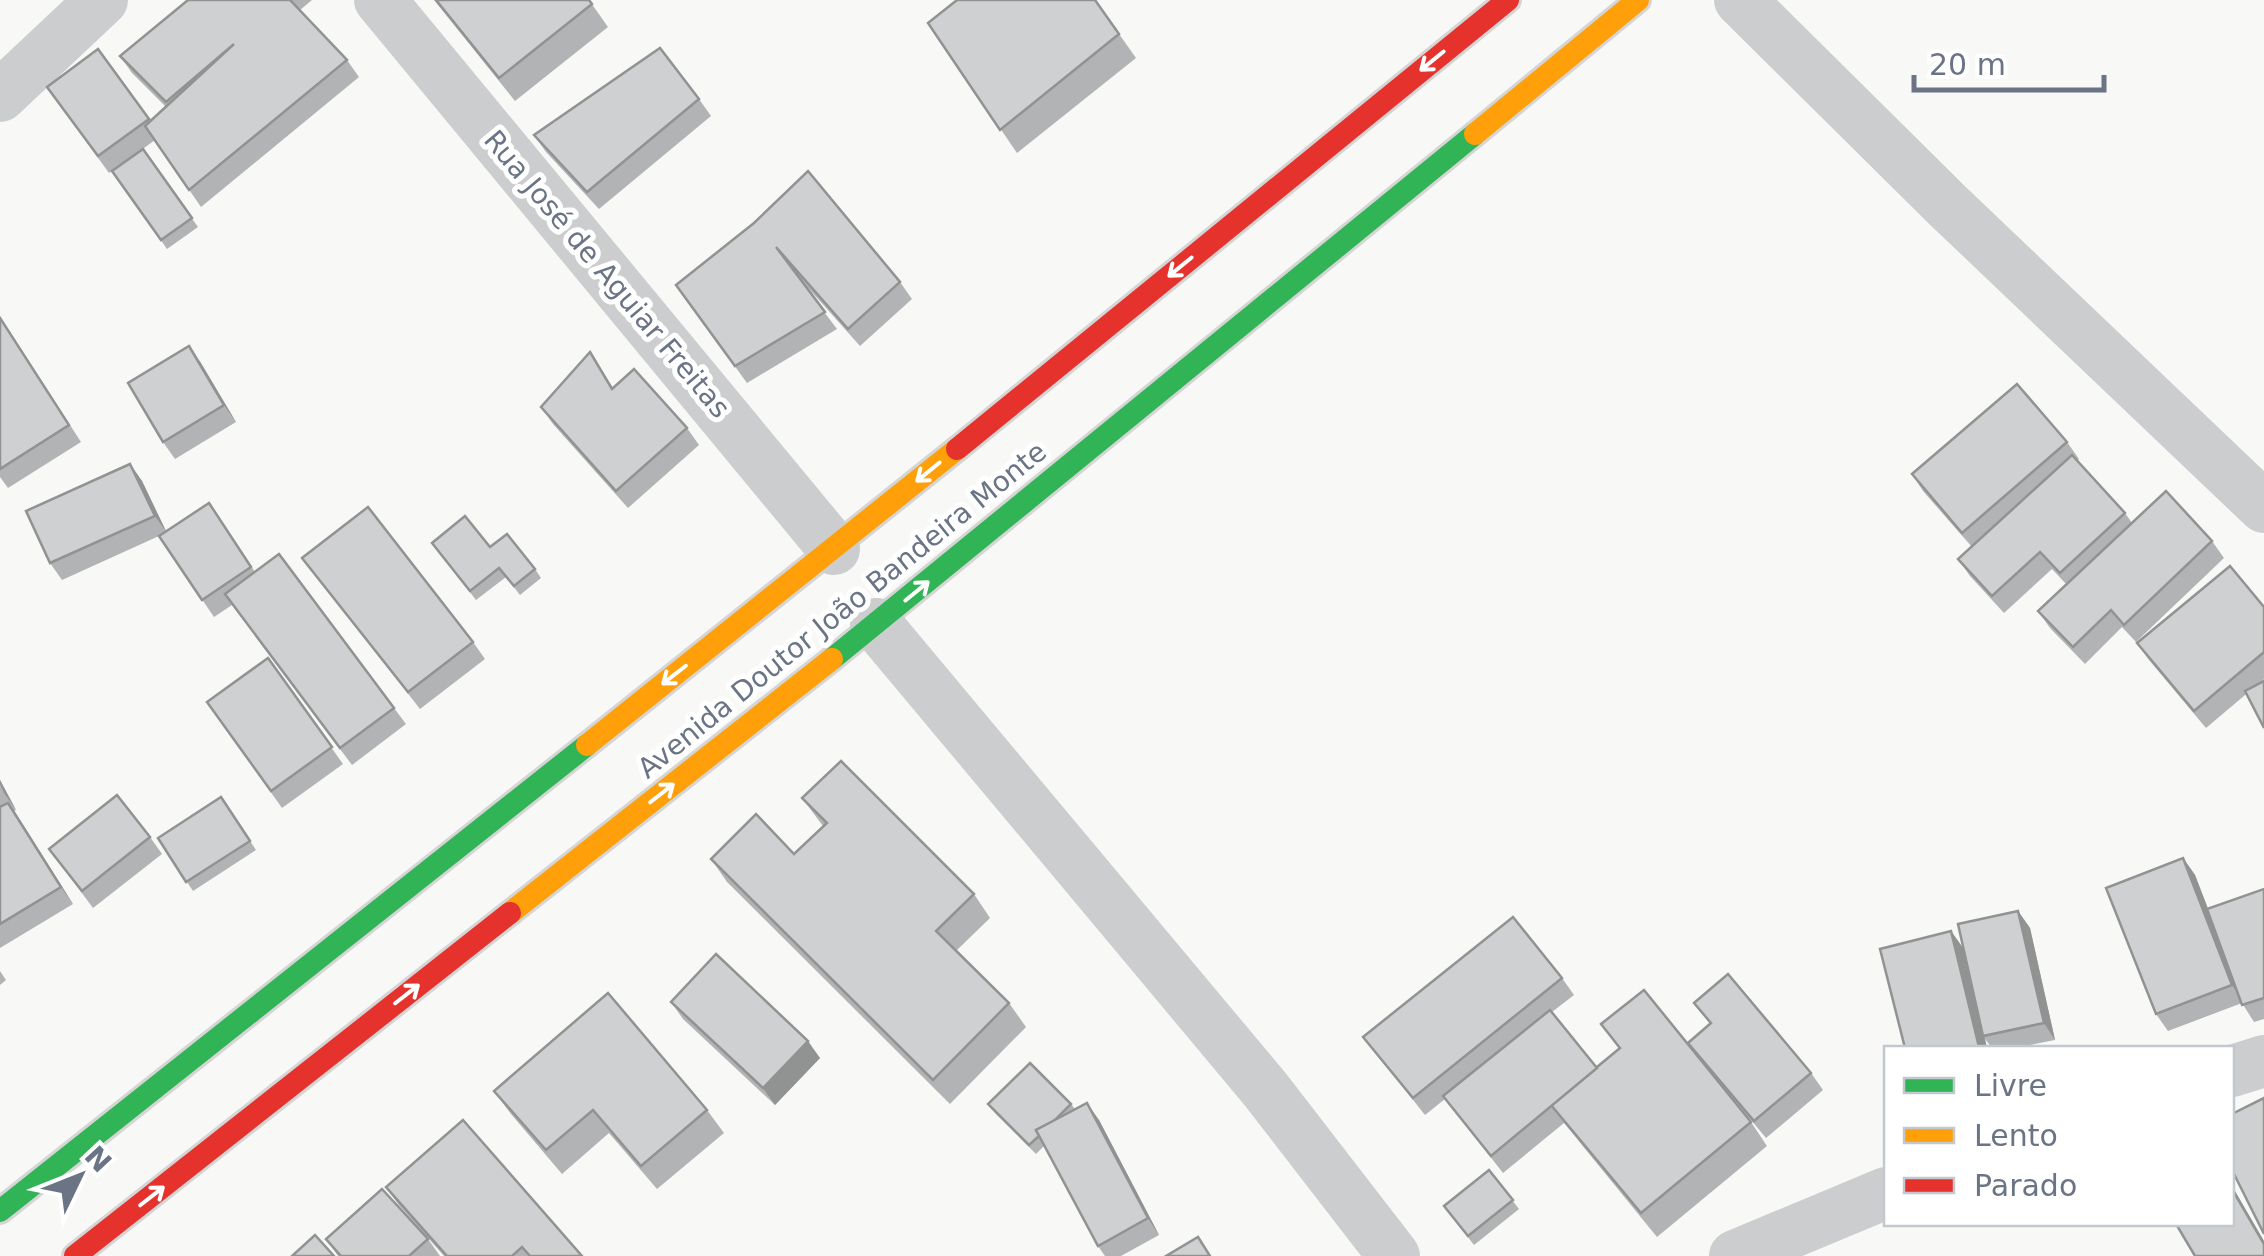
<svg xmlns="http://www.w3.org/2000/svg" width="2264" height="1256" font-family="'DejaVu Sans',sans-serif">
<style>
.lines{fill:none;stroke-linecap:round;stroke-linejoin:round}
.fast-casing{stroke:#d5d5d6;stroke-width:28}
.slow-casing{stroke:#d5d5d6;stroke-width:28}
.jam-casing{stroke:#d5d5d6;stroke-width:28}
.street{stroke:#cccdce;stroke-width:52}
.fast{stroke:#30b455;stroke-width:22}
.slow{stroke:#ff9f0a;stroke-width:22}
.jam{stroke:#e5322d;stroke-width:22}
.wall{fill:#b2b3b4}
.shaded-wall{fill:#919292}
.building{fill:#cfd0d1;stroke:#919292;stroke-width:2.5}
.oneway{stroke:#fff}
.labels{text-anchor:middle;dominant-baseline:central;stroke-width:10;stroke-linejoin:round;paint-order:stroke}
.street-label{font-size:28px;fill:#6a7485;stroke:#fff}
</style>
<rect width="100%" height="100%" fill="#f8f8f7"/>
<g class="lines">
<g class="fast-casing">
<g id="fast">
<path d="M832,659L1475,134"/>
<path d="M0,1211L587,745"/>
</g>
</g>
<g class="slow-casing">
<g id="slow">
<path d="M1475,134L1638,0"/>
<path d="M587,745L957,449"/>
<path d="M510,913L832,659"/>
</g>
</g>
<g class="jam-casing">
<g id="jam">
<path d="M957,449L1508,0"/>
<path d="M75,1256L510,913"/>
</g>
</g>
<g class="street">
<path d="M380,0L834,549"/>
<path d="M1740,0L1947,205L2264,507"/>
<path d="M0,96L102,0"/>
<path d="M876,624L1265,1089L1394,1256"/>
<path d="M2232,1071L2264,1061"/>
<path d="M1735,1256L1886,1193"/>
</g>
<use href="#fast" class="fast"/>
<use href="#slow" class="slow"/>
<use href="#jam" class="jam"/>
</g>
<g class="wall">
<path d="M188,0H312L300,10L347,60L359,77L201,207L155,140L140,151L143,149L198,227L167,249L112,171L109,173L47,87L98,49L150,121L166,107L132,73L120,56Z"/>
<path d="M434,0H589L608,27L515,101Z"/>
<path d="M1095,0L1136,58L1017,153L928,23Z"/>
<path d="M699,99L711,116L599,209L546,152L534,135Z"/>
<path d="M754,223L900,282L912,299L860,346L794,272L837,329L747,383L676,285Z"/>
<path d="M0,317L81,442L8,488L0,477Z"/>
<path d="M189,346L236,422L175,459L163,442Z"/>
<path d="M590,352L613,388L687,428L699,445L628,508L553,424L541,407Z"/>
<path d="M2067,442L2079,459L2077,461L2125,513L2132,523L2212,541L2224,558L2136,642L2122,627L2085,664L2050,628L2038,611L2067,585L2052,569L2004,613L1970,576L1958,559L1972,547L1923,491L1912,474Z"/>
<path d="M130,464L142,481L166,532L209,503L255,572L394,708L406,724L352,765L232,605L214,617L159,536L62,580L50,563Z"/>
<path d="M432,543L490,547L535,569L541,578L520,595L506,577L476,600Z"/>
<path d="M302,558L473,642L485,659L420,709Z"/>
<path d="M2264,607V679L2206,728L2149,660L2137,643Z"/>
<path d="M268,658L343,764L282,808L207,702Z"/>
<path d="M0,780L16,810L14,811L73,904L0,948Z"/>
<path d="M221,797L256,850L193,891L158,838Z"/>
<path d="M802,798L974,894L990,918L956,951L1009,1003L1026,1027L950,1104L727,882L711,859L794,854L823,826Z"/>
<path d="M150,837L162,854L93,908L49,849Z"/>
<path d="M2183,858L2195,875L2208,909L2264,889V1019L2254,1022L2242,1003L2168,1031L2156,1014Z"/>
<path d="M2018,911L2030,928L2055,1040L2015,1048H1992L1985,1039L1987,1048H1905L1951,931L1963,948Z"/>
<path d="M0,971L6,980L0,985Z"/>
<path d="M1562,978L1574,995L1552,1012L1597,1068L1619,1049L1601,1024L1700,1060L1688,1043L1710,1024L1694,1003L1811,1073L1823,1090L1766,1138L1701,1060L1751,1122L1767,1146L1657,1237L1564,1123L1503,1173L1445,1099L1425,1115L1363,1037Z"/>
<path d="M671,1002L820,1058L775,1105L683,1019Z"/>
<path d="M494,1091L707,1110L724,1133L657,1189L609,1133L562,1174L511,1114Z"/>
<path d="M988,1104H1071L1075,1109L1099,1120L1159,1235L1121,1256H1105L1098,1246L1044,1146L1036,1154L995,1113Z"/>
<path d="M1489,1170L1519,1209L1474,1245L1444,1206Z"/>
<path d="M386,1187L582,1256H444L398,1204Z"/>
<path d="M326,1239H428L440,1256H338Z"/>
</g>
<g class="shaded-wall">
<path d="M189,346L201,363L236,422L224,405Z"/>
<path d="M130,464L142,481L167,533L155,516Z"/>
<path d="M0,780L16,810L4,793L0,784Z"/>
<path d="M8,803L20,820L73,904L61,887Z"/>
<path d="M2183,858L2195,875L2244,1002L2232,985Z"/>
<path d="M2018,911L2030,928L2055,1040L2044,1023Z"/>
<path d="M1951,931L1963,948L1987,1048H1980L1979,1047Z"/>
<path d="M808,1041L820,1058L775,1105L763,1088Z"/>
<path d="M1087,1103L1099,1120L1159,1235L1148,1218Z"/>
<path d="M2232,1186L2264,1241V1244L2232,1189Z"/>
</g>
<g class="building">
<path d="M188,0H290L347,60L189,190L145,126L234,44L166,102L120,56Z"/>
<path d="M436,0H589L592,4L499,78Z"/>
<path d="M957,0H1095L1119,34L1000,130L928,23Z"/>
<path d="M660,48L699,99L587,192L534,135Z"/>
<path d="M98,49L149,119L98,156L47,87Z"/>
<path d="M143,149L192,218L161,240L112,171Z"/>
<path d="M808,171L900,282L848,329L776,247L825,312L735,366L676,285L754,223Z"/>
<path d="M0,318L69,425L0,469Z"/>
<path d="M189,346L224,405L163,442L128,383Z"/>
<path d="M590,352L612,389L634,369L687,428L616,491L541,407Z"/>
<path d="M2017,384L2067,442L1962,533L1912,474Z"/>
<path d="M2072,455L2125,513L2060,573L2040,552L1992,596L1958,559Z"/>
<path d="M130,464L155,516L50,563L26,511Z"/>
<path d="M2166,491L2212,541L2124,625L2111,610L2073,647L2038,611Z"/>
<path d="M209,503L251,567L202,600L159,536Z"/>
<path d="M368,507L473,642L408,692L302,558Z"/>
<path d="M465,516L490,547L507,534L535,569L514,586L499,568L470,591L432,543Z"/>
<path d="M279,554L394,708L340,748L225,594Z"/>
<path d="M2230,566L2264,607V652L2194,711L2137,643Z"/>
<path d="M268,658L332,747L271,791L207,702Z"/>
<path d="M2264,681V728L2245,691Z"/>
<path d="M841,761L974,894L936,931L1009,1003L933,1080L711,859L756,814L794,854L827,823L802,798Z"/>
<path d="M117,795L150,837L82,891L49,849Z"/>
<path d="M221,797L250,841L186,882L158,838Z"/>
<path d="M8,803L61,887L0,924V807Z"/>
<path d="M2183,858L2232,985L2156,1014L2106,888Z"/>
<path d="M2264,889V998L2242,1005L2207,909Z"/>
<path d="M2018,911L2044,1023L1983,1036L1958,924Z"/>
<path d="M1513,917L1562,978L1413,1098L1363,1037Z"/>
<path d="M1951,931L1979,1047L1972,1048H1905L1880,949Z"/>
<path d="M716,954L808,1041L763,1088L671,1002Z"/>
<path d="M1728,974L1811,1073L1754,1121L1688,1043L1711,1023L1694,1003Z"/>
<path d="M1644,990L1751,1122L1641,1213L1551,1105L1620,1048L1601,1024Z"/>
<path d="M608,993L707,1110L641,1166L593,1110L546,1150L494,1091Z"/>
<path d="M1550,1010L1597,1068L1491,1156L1443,1096Z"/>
<path d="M1030,1063L1071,1104L1054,1121L1036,1130L1039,1136L1029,1145L988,1104Z"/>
<path d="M2264,1098V1234L2232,1170V1114Z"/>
<path d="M1087,1103L1148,1218L1098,1246L1036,1130Z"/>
<path d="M463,1120L582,1256H530L522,1247L512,1256H447L386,1187Z"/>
<path d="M1489,1170L1513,1200L1468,1236L1444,1206Z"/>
<path d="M382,1189L428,1239L409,1256H341L326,1239Z"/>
<path d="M2232,1189L2264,1244V1256H2195L2176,1224H2232Z"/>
<path d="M315,1235L334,1256H292Z"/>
<path d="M1198,1237L1210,1256H1166Z"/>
</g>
<defs><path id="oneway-shaft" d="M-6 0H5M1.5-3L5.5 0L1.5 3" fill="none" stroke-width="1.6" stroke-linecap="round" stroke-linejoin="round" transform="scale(2.5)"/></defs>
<g class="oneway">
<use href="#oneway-shaft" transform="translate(1432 61) rotate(141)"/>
<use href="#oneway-shaft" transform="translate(1180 267) rotate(141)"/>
<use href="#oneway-shaft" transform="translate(928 472) rotate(141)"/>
<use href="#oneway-shaft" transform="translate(917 591) rotate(-39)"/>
<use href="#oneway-shaft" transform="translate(674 675) rotate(142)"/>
<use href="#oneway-shaft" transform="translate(662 793) rotate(-38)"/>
<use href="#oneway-shaft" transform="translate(407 994) rotate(-38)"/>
<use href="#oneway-shaft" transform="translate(152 1196) rotate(-38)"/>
</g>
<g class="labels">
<g class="street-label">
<text transform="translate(607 274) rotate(50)">Rua José de Aguiar Freitas</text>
<text transform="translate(842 610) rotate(-39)">Avenida Doutor João Bandeira Monte</text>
</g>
</g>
<rect x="1884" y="1046" width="350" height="180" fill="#ffffff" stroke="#c3c7ce" stroke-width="2.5"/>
<rect x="1904" y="1078" width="50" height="15" fill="#30b455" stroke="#c3c7ce" stroke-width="2.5"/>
<text x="1974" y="1096" font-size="30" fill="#6a7485">Livre</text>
<rect x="1904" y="1128" width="50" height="15" fill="#ff9f0a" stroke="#c3c7ce" stroke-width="2.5"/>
<text x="1974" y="1146" font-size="30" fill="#6a7485">Lento</text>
<rect x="1904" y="1178" width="50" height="15" fill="#e5322d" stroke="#c3c7ce" stroke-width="2.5"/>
<text x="1974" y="1196" font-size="30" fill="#6a7485">Parado</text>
<g transform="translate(80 1176) rotate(47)" stroke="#ffffff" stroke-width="8" paint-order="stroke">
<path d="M0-8L18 38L0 25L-18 38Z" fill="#6a7485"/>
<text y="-15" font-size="28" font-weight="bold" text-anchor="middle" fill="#6a7485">N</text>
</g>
<path d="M1914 75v15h190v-15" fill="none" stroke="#6a7485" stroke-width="5"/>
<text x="1929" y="75" font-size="30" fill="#6a7485" stroke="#ffffff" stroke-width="8" paint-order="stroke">20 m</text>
</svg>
